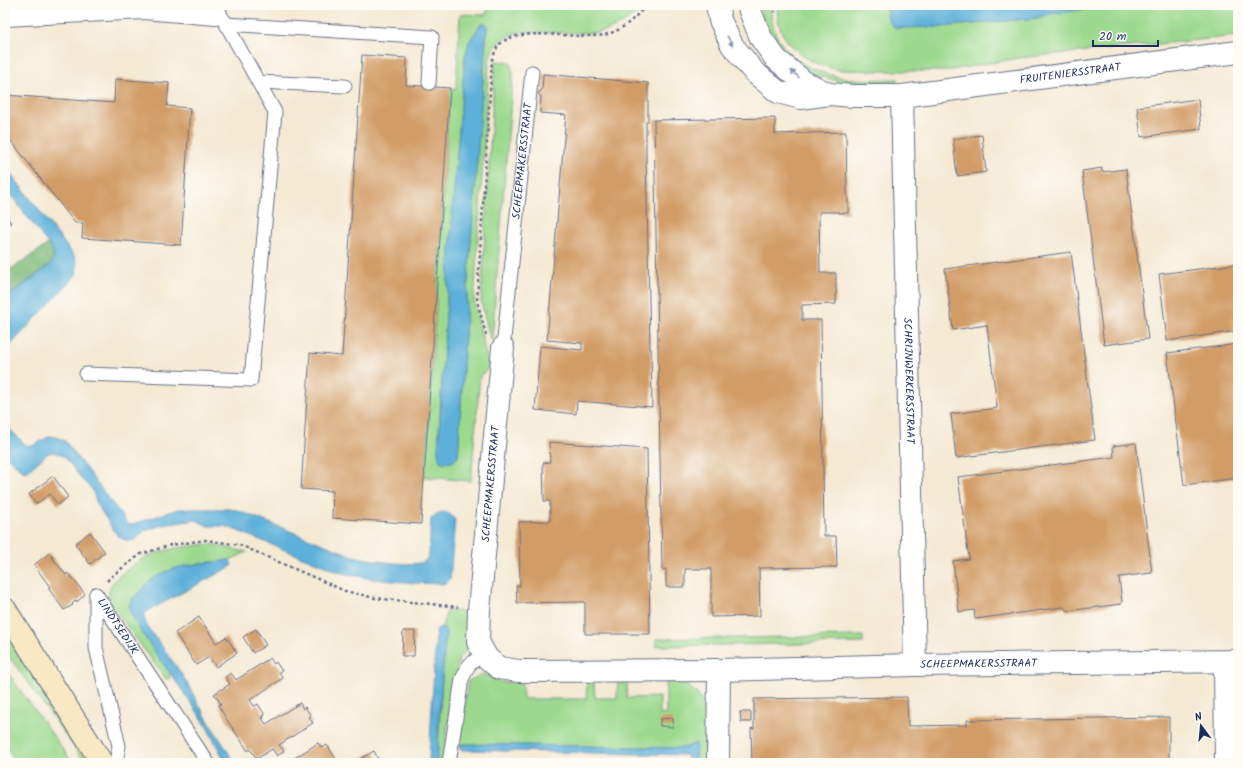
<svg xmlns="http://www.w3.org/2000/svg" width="1243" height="768" font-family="Kalam,sans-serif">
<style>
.green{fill:#9cd98e;stroke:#5c8476;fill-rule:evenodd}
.forest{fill:#7db979;stroke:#4c746c}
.water{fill:#5db0d9;stroke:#3c709c}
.building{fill:#d29c66}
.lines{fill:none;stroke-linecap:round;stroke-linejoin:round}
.lane-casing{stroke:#677087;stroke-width:15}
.street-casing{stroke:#677087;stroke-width:24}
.secondary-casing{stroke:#677087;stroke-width:24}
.path{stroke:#677087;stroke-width:2.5;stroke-dasharray:3 3;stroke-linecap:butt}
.lane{stroke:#fff;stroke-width:13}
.street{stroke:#fff;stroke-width:22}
.secondary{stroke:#f8e8c3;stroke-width:22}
.oneway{fill:#8d97ae}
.labels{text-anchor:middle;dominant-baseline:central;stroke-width:3;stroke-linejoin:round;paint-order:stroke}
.street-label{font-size:11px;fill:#1b2f5e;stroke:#fdfcf7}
</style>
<rect width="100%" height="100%" fill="#fdfcf7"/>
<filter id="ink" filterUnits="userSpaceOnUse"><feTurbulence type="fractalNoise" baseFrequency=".025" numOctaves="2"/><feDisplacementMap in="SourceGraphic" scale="8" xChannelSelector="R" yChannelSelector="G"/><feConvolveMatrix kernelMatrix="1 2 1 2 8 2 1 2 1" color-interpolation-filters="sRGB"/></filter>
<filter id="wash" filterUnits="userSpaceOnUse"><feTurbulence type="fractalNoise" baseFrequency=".012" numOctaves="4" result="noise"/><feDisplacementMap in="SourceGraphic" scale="16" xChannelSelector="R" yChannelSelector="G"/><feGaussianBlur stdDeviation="0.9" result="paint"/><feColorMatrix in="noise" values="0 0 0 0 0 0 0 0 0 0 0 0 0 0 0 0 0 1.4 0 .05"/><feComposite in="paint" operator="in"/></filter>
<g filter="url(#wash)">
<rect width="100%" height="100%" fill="#f4e9d3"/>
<g class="green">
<path d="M490,5H644C629,21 614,31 592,33L520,32C503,36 491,45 489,63L474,302L489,368L480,376L471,481L425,477L450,88L456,90L460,14L485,15ZM482,23H486L487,27L468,281L458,457C452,461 447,464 440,461L438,451C445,319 454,188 465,57L469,42Z"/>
<path d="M758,5H771C769,51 806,72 846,78C863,81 882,79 899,79L895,82L852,83L839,81L815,75L794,64L770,38Z"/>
<path d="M779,5H888C886,15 887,22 896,28L940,27L1037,18L1049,14L1119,5H1238V36L1018,58L946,71H886L839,70L820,65L810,60L800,54L788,42L783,35L779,25L777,11Z"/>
<path d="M495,61L510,62L513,73L492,339H490L481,301Z"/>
<path d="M210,544L247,552L230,560L203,563L151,580L141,632L170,673L169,679H166L109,602C107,585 113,581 125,571C130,568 135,563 140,560C161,549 186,546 210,544Z"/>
<path d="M447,610L470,613L469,647L459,658L442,763H436L438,749L445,629L442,627Z"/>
<path d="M5,624L91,763H86L81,757L5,651Z"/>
<path d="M863,636V643L656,646V639Z"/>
<path d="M5,669L73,763H16L5,744Z"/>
<path d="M484,675L502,682L521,683L522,685L523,699H586L587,683L588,682L594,683L595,698H617L618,682H626L627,683V698L660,697V715L666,714V681C675,681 682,682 689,687C714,704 707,737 707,763H695V743L685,748L459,744L468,681L479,676Z"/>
</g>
<path class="forest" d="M48,244C53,250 54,255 53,262L5,298V273Z"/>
<g class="water">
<path d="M888,5H1119L1049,14L1037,18L940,27L896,28C887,22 886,15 888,5Z"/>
<path d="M482,23H486L487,27L468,281L458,457C454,463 446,464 440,461L438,451L453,200L465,57L469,42Z"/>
<path d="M5,166L75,257L77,264L76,275L5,351V299L51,264L54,257L52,249L5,188Z"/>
<path d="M5,425L26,445L32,446L50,436L57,437L65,441L128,524L131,525L178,509H229L237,510L353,556C370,560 403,566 420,563C425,562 427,559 429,555L431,519C439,510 447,510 455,519L450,579L446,583L442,584L415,583L373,579L342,573L233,529L224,526H208L196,520L163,525L146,530L134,540L129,541L123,539L117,535L112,528L97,504L92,489L83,481L65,457L54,452L48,453L28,471L24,472L20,469L5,455Z"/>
<path d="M230,560L232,566L146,612L144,617L147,626L181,673L209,722L235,763H226L203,720L141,632L130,612L129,607L132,599L151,580L167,571L179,567L203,563Z"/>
<path d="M442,627L445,629L446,632L439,714L438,749L436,763H426L429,760L436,632L438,628Z"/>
<path d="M696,743L695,763H688L686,755L462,750L459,748L460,745L466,744L685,748Z"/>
</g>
<g id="blocks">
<g class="building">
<path d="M362,55L407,58L406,85L450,88L421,524L332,518L333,491L301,489L310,353L342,356Z"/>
<path d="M543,74L648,83V122H646V153L650,349H651L652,407L577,401L576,414L535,410L540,346L582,350V343L547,340L566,115L540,113L541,97L538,93L542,90Z"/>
<path d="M115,79L169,83L167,106L190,108L181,245L82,238L83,223H75L5,133V95L114,103Z"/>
<path d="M1198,99L1201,129L1141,137L1137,107Z"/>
<path d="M775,118V134L846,132L847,196H848V213H839V212H819L820,273H836V304L802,305V320H821L824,536H836L837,567L759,568L760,616L711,617V569H685V587H666V569L662,570L654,120Z"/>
<path d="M982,135L986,172L957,176L953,139Z"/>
<path d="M1102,168V172L1126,169L1148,339L1104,345L1082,171Z"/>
<path d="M5,214L11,223L5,227Z"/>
<path d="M1071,252L1095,440L956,458L951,414L997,408L987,325L953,330L945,269Z"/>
<path d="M1238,264V331L1167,341L1159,274Z"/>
<path d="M1238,344V478L1184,485L1167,353Z"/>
<path d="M549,442L647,449L650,634H585V602L517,603L516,586H520L519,522L550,521V501H544L543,463L550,462Z"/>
<path d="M1136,443L1152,573L1119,577L1122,602L1121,604L1067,611L1064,607L975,619L974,610L959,612L953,561L969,559L958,477L1114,457L1113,446Z"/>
<path d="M53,476L68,497L58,505L50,494L36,504L29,494Z"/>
<path d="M90,532L105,552L90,564L75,544Z"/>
<path d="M49,553L66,575L68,573L85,594L77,602L76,600L72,604L73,605L64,610L48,588L50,587L34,565Z"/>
<path d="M199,617L216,643L226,637L237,653L216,667L209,657L196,665L175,633Z"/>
<path d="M256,629L266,645L253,653L243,637Z"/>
<path d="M403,631H415L414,656H402Z"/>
<path d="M270,658L274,664L276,662L282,671L279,672L283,678L250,700L254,706L258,704L265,715L263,716L264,718H262L266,724L300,703L303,709L305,707L311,716L309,717L313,723L279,745L284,751L277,756L272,749L257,759L250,749L248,751L229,723L218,705L221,704L214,694L230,684L225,677L231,673L236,680Z"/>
<path d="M907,697L908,726L967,725V720L1169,717V763H752L751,728L754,729V699Z"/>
<path d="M740,712H751V722H741Z"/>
<path d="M673,718V727L660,726V719Z"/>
<path d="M318,743L322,748L327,745L339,763H287Z"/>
<path d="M374,751L380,763H353Z"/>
</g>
</g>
</g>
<g filter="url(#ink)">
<use href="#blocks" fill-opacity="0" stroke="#677087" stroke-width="1"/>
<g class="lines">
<g class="lane-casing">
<g id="lane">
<path d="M226,24L432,37L429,83"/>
<path d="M258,82L345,86"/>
<path id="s1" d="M503,348L532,72"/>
<path d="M86,374L251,380L275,112L226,24C224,18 221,16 216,14"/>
<path id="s2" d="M96,594L208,763"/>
<path d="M96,594V648L119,746L116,763"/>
<path d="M449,763L462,679L469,665L484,653"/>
</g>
</g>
<g class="street-casing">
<g id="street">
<path id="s3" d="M717,5L720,20L732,45L754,72L778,92L801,98L829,94L853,96H902L1238,52"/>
<path d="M749,5L750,11L761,38L776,59L804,82L829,94"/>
<path d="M5,15L144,8L216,14"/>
<path id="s4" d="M902,96L915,665"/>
<path id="s5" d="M503,348L479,610L478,642L487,658L499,668L519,671L719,670L915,665L1238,661"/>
<path d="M1225,662L1226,763"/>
<path d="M718,763L719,670"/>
</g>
</g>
<g class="secondary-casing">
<path id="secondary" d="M5,609L102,763"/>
</g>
<g class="path">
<path d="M775,5V12"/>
<path d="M486,335L477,300L492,60C494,56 495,50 498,46C517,23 580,42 608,34C625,29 635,17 647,5"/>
<path d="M107,581L113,575L141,554L171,545L206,540L240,545L345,591L375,598L458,607"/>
</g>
<use href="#lane" class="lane"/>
<use href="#street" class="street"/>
<use href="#secondary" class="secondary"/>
</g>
<defs><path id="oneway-solid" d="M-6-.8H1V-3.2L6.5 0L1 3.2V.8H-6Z"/></defs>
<g class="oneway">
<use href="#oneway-solid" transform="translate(730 41) rotate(61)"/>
<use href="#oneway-solid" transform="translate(795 74) rotate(-139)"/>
</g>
</g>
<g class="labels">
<g class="street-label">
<text stroke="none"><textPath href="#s3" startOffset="404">FRUITENIERSSTRAAT</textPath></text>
<text stroke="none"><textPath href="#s1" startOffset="188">SCHEEPMAKERSSTRAAT</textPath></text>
<text stroke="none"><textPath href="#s4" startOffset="285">SCHRIJNWERKERSSTRAAT</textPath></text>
<text transform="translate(491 484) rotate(-85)">SCHEEPMAKERSSTRAAT</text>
<text stroke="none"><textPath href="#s2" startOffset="39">LINDTSEDIJK</textPath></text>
<text stroke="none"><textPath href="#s5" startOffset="809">SCHEEPMAKERSSTRAAT</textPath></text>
</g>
</g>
<rect width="1243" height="768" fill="none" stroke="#fdfcf7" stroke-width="20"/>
<g transform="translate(1201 726) rotate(344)" stroke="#fdfcf7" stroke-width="3" paint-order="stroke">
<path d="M0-3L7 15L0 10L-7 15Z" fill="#1b2f5e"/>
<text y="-6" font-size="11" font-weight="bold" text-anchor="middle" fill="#1b2f5e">N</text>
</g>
<path d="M1093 40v6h65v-6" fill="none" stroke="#1b2f5e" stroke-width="2"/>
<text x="1099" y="40" font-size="12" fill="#1b2f5e" stroke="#fdfcf7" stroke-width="3" paint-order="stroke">20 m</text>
</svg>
